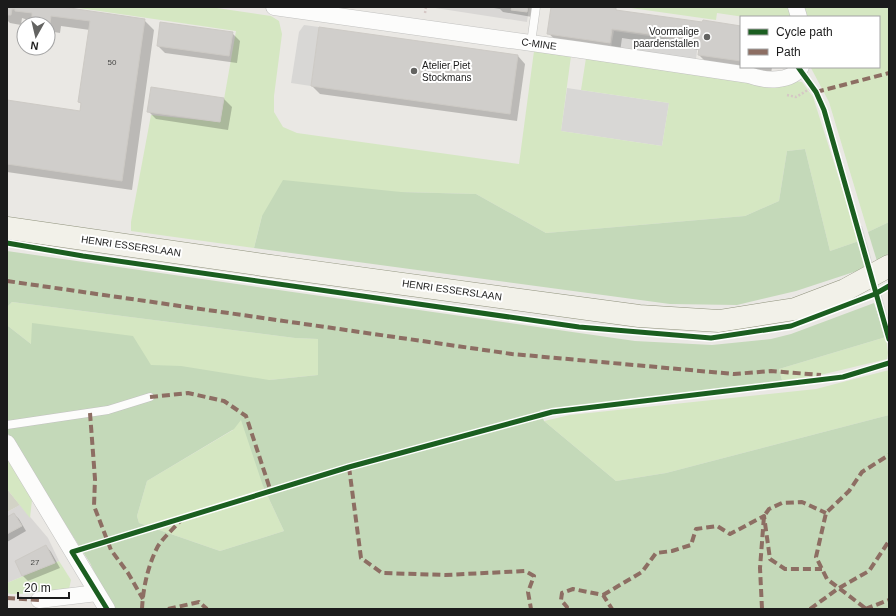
<svg xmlns="http://www.w3.org/2000/svg" width="896" height="616" font-family="Arial,sans-serif">
<style>
.residential{fill:#d9d7d5}
.religious{fill:#d8d7d5}
.construction{fill:#d3d3c6}
.grass{fill:#d5e7c2}
.forest{fill:#c4d9b9;fill-rule:evenodd}
.pier{fill:#d7d6d5}
.shadow{fill:#0003}
.building{fill:#d0cecb;stroke:#cdcac5}
.lines{fill:none;stroke-linecap:round;stroke-linejoin:round}
.lane-casing{stroke:#c2c2c0;stroke-width:9}
.street-casing{stroke:#c2c2c0;stroke-width:17}
.secondary-casing{stroke:#90937d;stroke-width:23}
.path{stroke:#d5c7c5;stroke-width:2.5;stroke-dasharray:2 2;stroke-linecap:butt}
.lane{stroke:#fcfcfb;stroke-width:8}
.street{stroke:#fcfcfb;stroke-width:16}
.secondary{stroke:#f2f1e9;stroke-width:22}
.quiet{stroke:#8d6e63;stroke-width:4;stroke-dasharray:8 4;stroke-linecap:butt}
.cycleway-casing{stroke:#fff;stroke-width:8}
.cycleway{stroke:#1b5e20;stroke-width:5}
.poi-dot{fill:#636361;stroke:#fff;stroke-width:1.5}
.labels{text-anchor:middle;dominant-baseline:central;stroke-width:4;stroke-linejoin:round;paint-order:stroke}
.number-label{font-size:8px;fill:#484847}
.poi-label{font-size:10px;fill:#1b1b1b;stroke:#fff;text-anchor:end}
.street-label{font-size:10px;fill:#1b1b1b;stroke:#fff}
</style>
<rect width="100%" height="100%" fill="#eae8e4"/>
<g class="residential">
<path d="M429,7H529L527,22Z"/>
<path d="M20,505L48,538L59,561L7,583V512Z"/>
</g>
<g class="religious">
<path d="M304,25L319,27L311,86L291,83L299,32Z"/>
<path d="M614,31L698,43L696,59L611,47Z"/>
<path d="M567,88L669,103L662,146L561,131Z"/>
</g>
<path class="construction" d="M7,489L20,505L7,512Z"/>
<g class="grass">
<path d="M72,7H210L271,16L279,21L282,34L274,96V112L283,127L297,133L519,164L534,51L571,56L561,131L662,146L669,103L581,90L586,58L776,85L786,86L795,81L802,82L813,97L859,241L830,251L805,149L787,151L779,201L745,216L546,233L476,194L401,192L262,216L254,248L131,231V222L151,115L220,122L236,31Z"/>
<path d="M624,7H788L791,17H744L717,13L716,20Z"/>
<path d="M804,7H889V222L868,232L829,102L811,68L879,67V17H807Z"/>
<path d="M12,302L295,338L318,339V375L269,380L263,486L284,531L220,551L139,523L137,516L147,481L233,430L31,344L8,326L7,307Z"/>
<path d="M886,337L888,353L887,359L783,384L779,369Z"/>
<path d="M889,370V415L666,473L616,481L544,421L570,415L816,389Z"/>
<path d="M7,459L32,500L30,518L7,489Z"/>
<path d="M59,561L71,580L69,589L63,593L11,594L7,593V583Z"/>
</g>
<g class="forest">
<path d="M805,149L830,251L859,241L866,268L796,291L737,305L670,304L254,248L262,216L283,180L401,192L476,194L546,233L745,216L779,201L787,151Z"/>
<path d="M889,222V253L877,261L868,232Z"/>
<path d="M7,251L635,341L712,345L771,339L791,334L874,303L886,337L779,369L783,384L540,410L544,421L616,481L666,473L889,415V609H112L90,563L7,432V323L8,326L31,344L32,323L133,336L151,365L181,366L269,380L318,375V339L295,338L12,302L7,307ZM241,420L263,486L284,531L220,551L139,523L137,516L147,481L234,429Z"/>
</g>
<path class="pier" d="M862,226L889,322V335L884,336L854,228Z"/>
<g class="shadow">
<path d="M7,7H56L144,20L154,30L132,190L7,172V101L81,112L82,104L79,102L90,30L61,26L60,33L48,31V24H37L34,22L27,21L25,19L22,18L21,25L10,23L7,20Z"/>
<path d="M488,7H534L532,17L503,12L500,9Z"/>
<path d="M552,7H602L615,9L618,11L703,24L741,27V67H772L771,74L709,65L699,55L700,50L622,38L620,52L559,43L548,33Z"/>
<path d="M232,33L240,41L237,63L165,53L158,46Z"/>
<path d="M518,56L525,64L517,121L320,94L312,86Z"/>
<path d="M152,88L224,99L232,107L228,130L156,119L148,111Z"/>
<path d="M14,514L19,519L26,531L7,542V518Z"/>
<path d="M46,546L51,552L60,568L28,581L23,576L16,561Z"/>
</g>
<g class="building">
<path d="M7,7H63L145,19L122,181L7,164V100L80,111L81,103L78,102L90,21L51,16L50,23L32,20V13L15,11V9H12L11,15H7Z"/>
<path d="M512,7H528L527,12L511,10Z"/>
<path d="M551,7H609L616,8V10L702,22L703,20L741,26V61L698,55L700,41L612,29L610,43L547,34Z"/>
<path d="M160,22L233,32L229,56L157,46Z"/>
<path d="M319,27L518,55L510,114L311,86Z"/>
<path d="M151,87L224,98L220,122L147,112Z"/>
<path d="M14,513L22,526L7,534V517Z"/>
<path d="M46,545L55,563L22,576L15,561Z"/>
</g>
<g class="lines">
<g class="lane-casing">
<g id="lane">
<path d="M531,43L536,7"/>
<path d="M7,425L108,410L150,397"/>
</g>
</g>
<g class="street-casing">
<g id="street">
<path d="M274,7L581,50L749,75C765,81 790,83 801,67"/>
<path d="M796,7L799,17"/>
<path d="M7,443L107,609"/>
<path d="M39,600L97,593"/>
</g>
</g>
<g class="secondary-casing">
<path id="secondary" d="M7,228L263,265L639,316L719,321L795,309L845,290L889,266"/>
</g>
<g class="path">
<path d="M425,13L426,7"/>
<path d="M787,95L796,97L813,87"/>
</g>
<use href="#lane" class="lane"/>
<use href="#street" class="street"/>
<use href="#secondary" class="secondary"/>
<g class="quiet">
<path d="M816,92L889,73"/>
<path d="M7,281L512,354L734,374L771,371L821,375"/>
<path d="M150,397L188,393L224,401L246,416L271,492"/>
<path d="M90,413L95,479L94,506L111,550L128,573L143,599"/>
<path d="M349,467L361,558L382,573L445,575L525,571L534,576L528,592L531,609"/>
<path d="M603,595L642,572L656,553L672,551L691,545L696,529L717,526L730,534L764,516L770,559L785,569H822"/>
<path d="M7,598L39,600"/>
<path d="M865,608L827,579L816,557L826,513L849,491L862,472L889,455"/>
<path d="M142,609C143,588 148,565 158,546C164,537 174,528 181,520"/>
<path d="M168,609L199,602L207,609"/>
<path d="M566,609L567,607L561,600L562,593L573,589L603,595L612,609"/>
<path d="M762,609L760,568L764,516L769,509L782,503L802,502L826,513"/>
<path d="M810,609L839,588L869,571L889,541"/>
<path d="M865,609L889,600"/>
</g>
<g class="cycleway-casing">
<g id="cycleway">
<path d="M798,67L816,92L824,110L889,339"/>
<path d="M7,243L83,256L579,327L711,338L791,326L875,294L889,286"/>
<path d="M107,609L72,552L349,467L552,412L843,377L889,363"/>
</g>
</g>
<use href="#cycleway" class="cycleway"/>
</g>
<g class="poi-dot">
<circle cx="707" cy="37" r="4"/>
<circle cx="414" cy="71" r="4"/>
</g>
<g class="labels">
<g class="number-label">
<text x="112" y="62">50</text>
<text x="35" y="562">27</text>
</g>
<g class="poi-label">
<text x="699" y="31">Voormalige<tspan x="699" dy="12">paardenstallen</tspan></text>
<text x="422" y="65" text-anchor="start">Atelier Piet<tspan x="422" dy="12">Stockmans</tspan></text>
</g>
<g class="street-label">
<text transform="translate(539 44) rotate(8)">C-MINE</text>
<text transform="translate(131 246) rotate(8)">HENRI ESSERSLAAN</text>
<text transform="translate(452 290) rotate(8)">HENRI ESSERSLAAN</text>
</g>
</g>
<rect width="896" height="616" fill="none" stroke="#1b1b1b" stroke-width="16"/>
<rect x="740" y="16" width="140" height="52" fill="#ffffff" stroke="#a4a4a4"/>
<rect x="748" y="29" width="20" height="6" fill="#1b5e20" stroke="#a4a4a4"/>
<text x="776" y="36" font-size="12" fill="#1b1b1b">Cycle path</text>
<rect x="748" y="49" width="20" height="6" fill="#8d6e63" stroke="#a4a4a4"/>
<text x="776" y="56" font-size="12" fill="#1b1b1b">Path</text>
<g transform="translate(36 36) rotate(188)"><circle r="19" fill="#ffffff" stroke="#a4a4a4"/>
<path d="M0-3L7 15L0 10L-7 15Z" fill="#636361"/>
<text y="-6" font-size="11" font-weight="bold" text-anchor="middle" fill="#1b1b1b">N</text>
</g>
<path d="M18 592v6h51v-6" fill="none" stroke="#1b1b1b" stroke-width="2"/>
<text x="24" y="592" font-size="12" fill="#1b1b1b" stroke="#ffffff" stroke-width="3" paint-order="stroke">20 m</text>
</svg>
